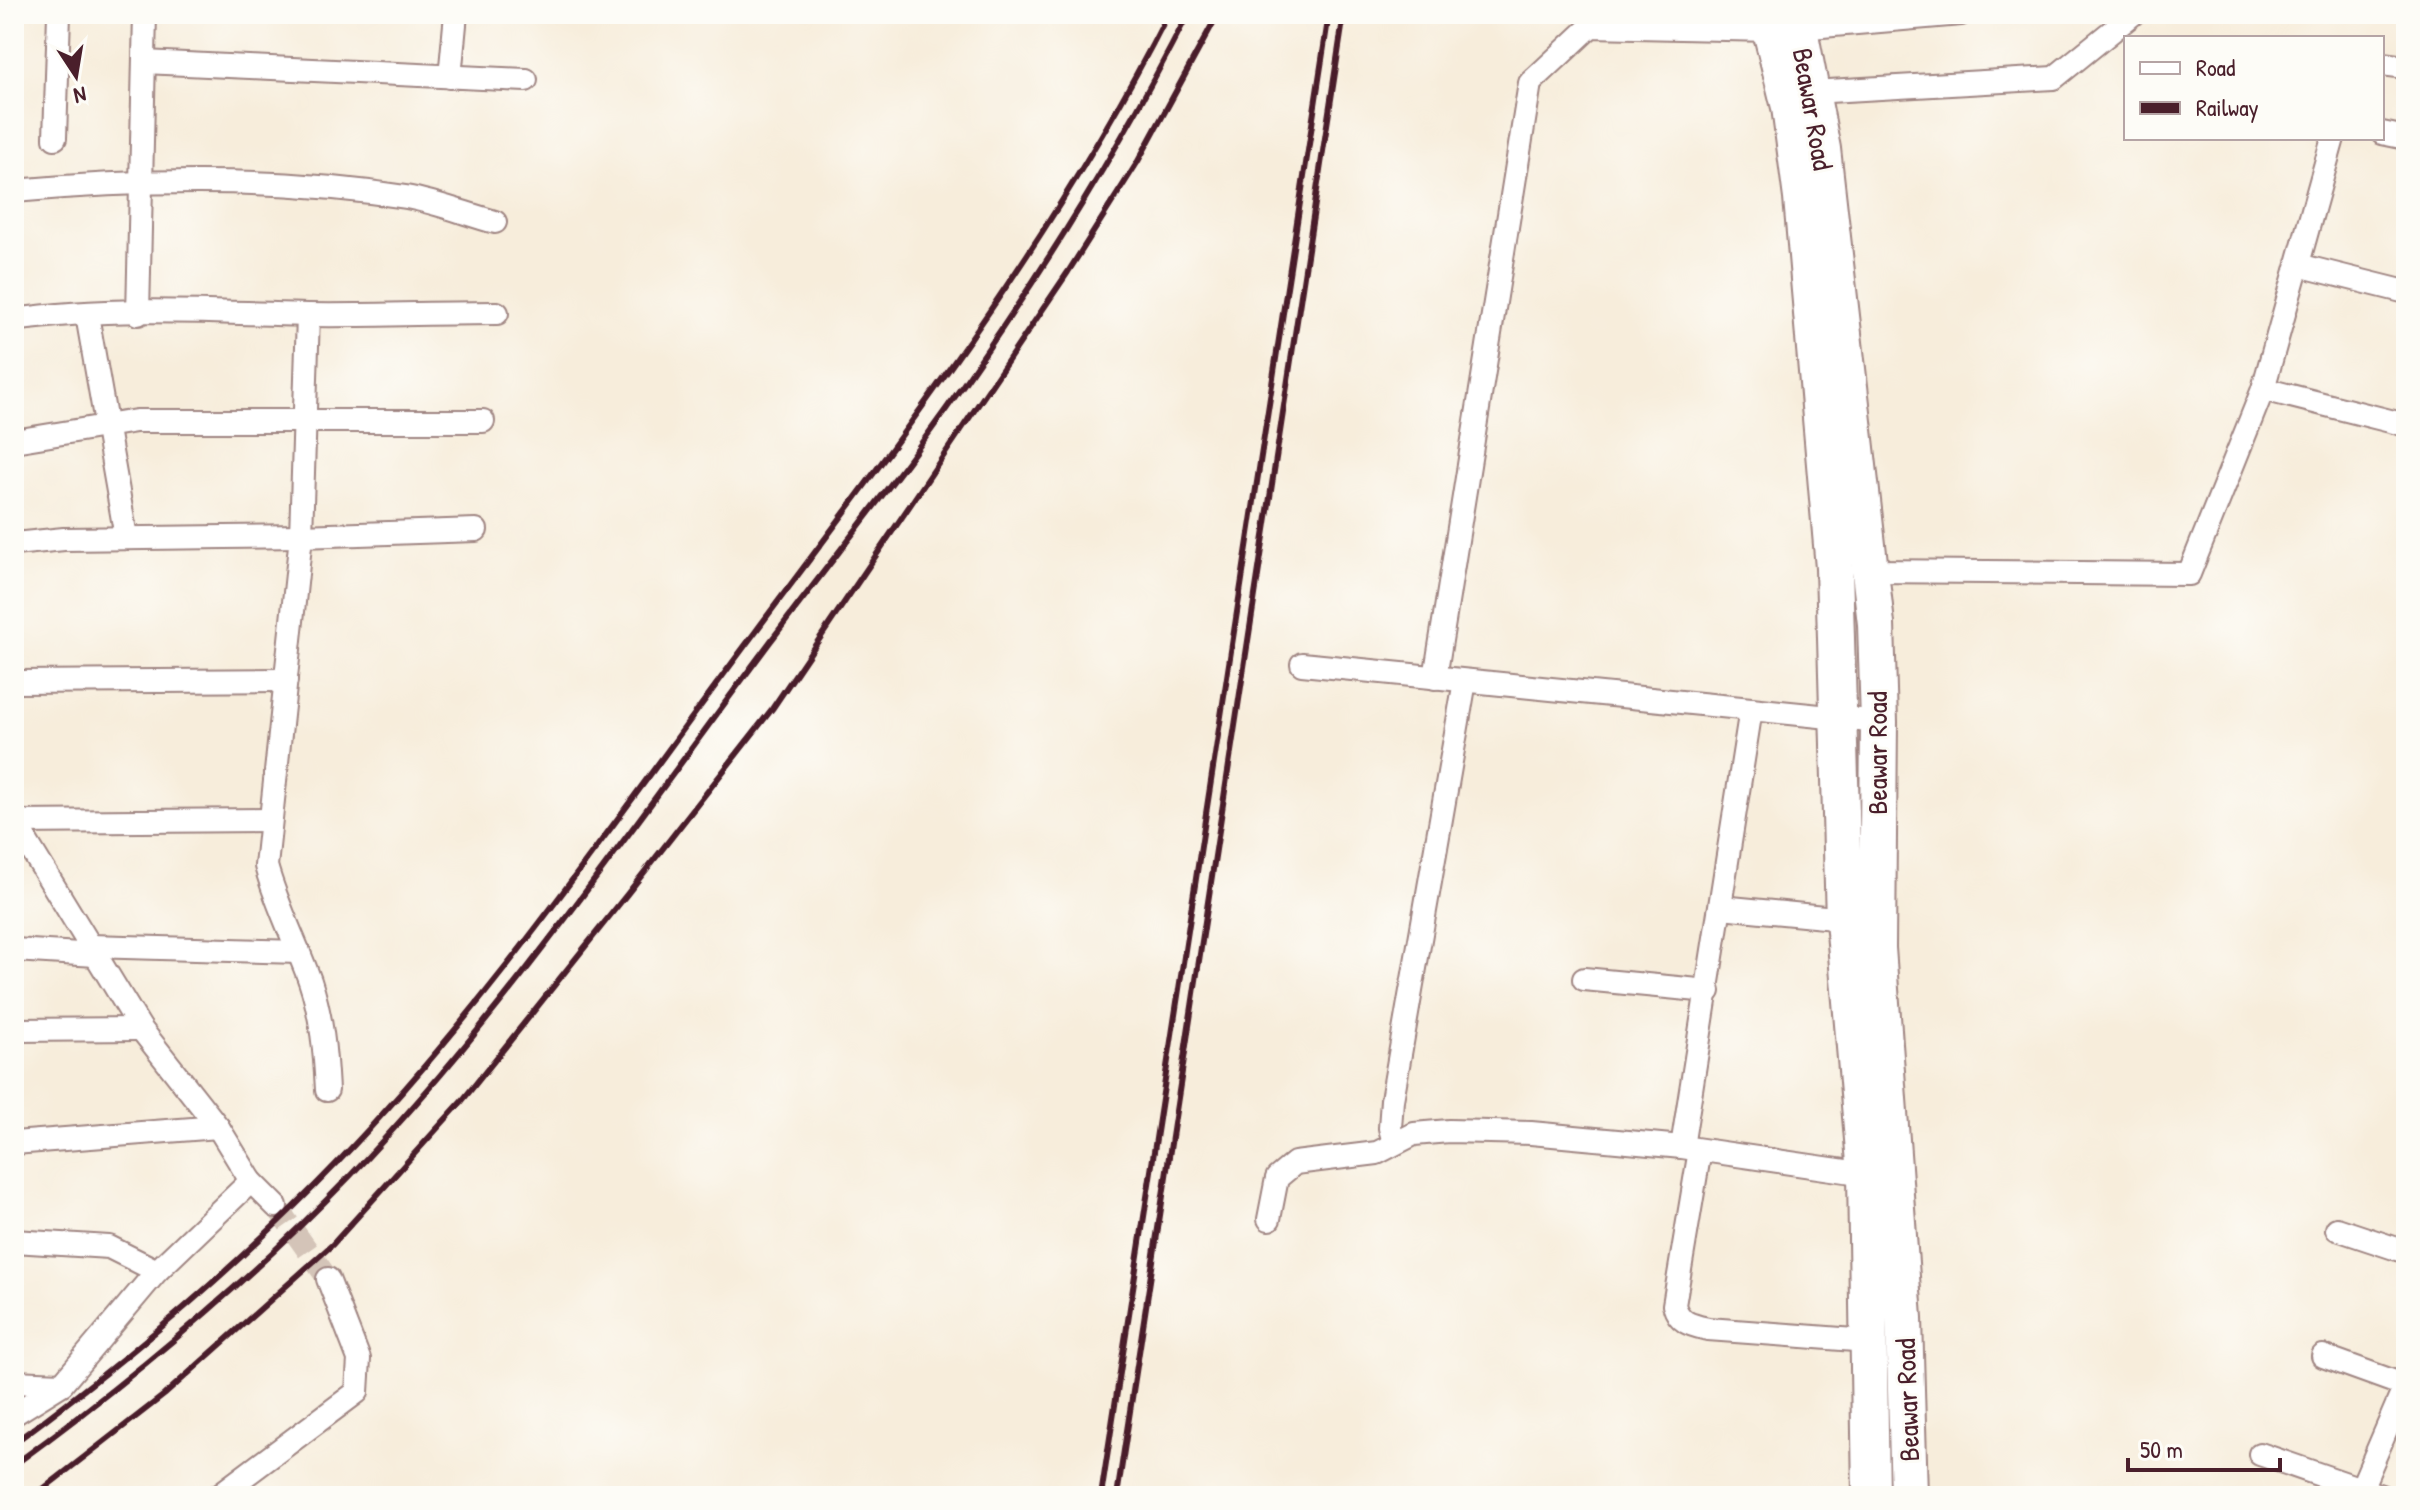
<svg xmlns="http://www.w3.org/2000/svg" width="2420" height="1510" font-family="'Patrick Hand',sans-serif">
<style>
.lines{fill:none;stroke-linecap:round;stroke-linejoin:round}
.minor-tunnel{stroke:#d4c4b8;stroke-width:22;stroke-dasharray:22 11;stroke-linecap:butt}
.minor-casing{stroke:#a08683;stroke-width:26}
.primary-casing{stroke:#a08683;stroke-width:40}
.minor{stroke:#fff;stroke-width:22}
.primary{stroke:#fff;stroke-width:36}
.rail{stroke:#4a1f2b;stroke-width:6}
.labels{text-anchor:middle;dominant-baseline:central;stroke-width:6;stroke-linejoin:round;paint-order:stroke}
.street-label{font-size:28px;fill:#4a1f2b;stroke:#fdfcf7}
</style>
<rect width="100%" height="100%" fill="#fdfcf7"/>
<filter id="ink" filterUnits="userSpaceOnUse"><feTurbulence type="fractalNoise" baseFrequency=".0125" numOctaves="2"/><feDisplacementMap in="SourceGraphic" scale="16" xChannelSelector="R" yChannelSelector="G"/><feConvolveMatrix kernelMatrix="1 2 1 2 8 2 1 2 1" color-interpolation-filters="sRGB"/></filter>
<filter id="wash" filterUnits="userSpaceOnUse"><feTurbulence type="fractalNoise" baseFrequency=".006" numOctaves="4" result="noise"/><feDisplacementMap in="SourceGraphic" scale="32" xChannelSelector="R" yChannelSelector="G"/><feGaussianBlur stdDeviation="1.8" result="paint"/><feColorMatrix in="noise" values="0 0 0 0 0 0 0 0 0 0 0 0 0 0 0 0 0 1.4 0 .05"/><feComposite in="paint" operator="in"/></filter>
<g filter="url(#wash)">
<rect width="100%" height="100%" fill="#f7eddb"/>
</g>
<g filter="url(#ink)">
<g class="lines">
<path class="minor-tunnel" d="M276,1206L328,1279"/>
<g class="minor-casing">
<g id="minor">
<path d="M1799,28L1961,14"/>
<path d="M144,62L526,80"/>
<path d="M2382,64L2406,67"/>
<path d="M450,77L456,14"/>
<path d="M1811,92L2054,78L2133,14"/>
<path d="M2382,133L2406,138"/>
<path d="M55,138L59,14"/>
<path d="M14,191C142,179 278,177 406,197C436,202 466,214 495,222"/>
<path d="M2298,265L2406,292"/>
<path d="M138,314L145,14"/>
<path d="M87,315L126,537"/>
<path d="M308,315L301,536L266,866C277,906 296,942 310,981C322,1017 325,1052 327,1090"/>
<path d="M14,320C110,306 210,312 307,315C370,316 434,313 497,313"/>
<path d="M2263,389L2406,425"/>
<path d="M14,441L136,421H483"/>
<path d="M14,544L64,539L301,536L476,530"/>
<path d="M1872,571L2189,574L2263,389L2333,138"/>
<path d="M1302,664L1751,709"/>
<path d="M1435,678L1530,83L1591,26L1770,30"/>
<path d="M14,682L286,680"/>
<path d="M14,821L141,1029L218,1127L251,1181L157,1271L62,1384L14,1414"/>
<path d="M15,822L269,820"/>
<path d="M1721,907L1855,920"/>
<path d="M90,946L299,952"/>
<path d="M14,950L96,955"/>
<path d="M1584,979L1709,991"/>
<path d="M14,1030L141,1029"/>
<path d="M14,1143L218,1127"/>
<path d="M1394,1143L1390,1128L1392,1100L1465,681"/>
<path d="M1682,1147L1751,709L1879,722"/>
<path d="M1700,1150L1674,1305C1679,1323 1691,1325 1708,1329L1868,1341"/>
<path d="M251,1181L276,1206"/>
<path d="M1269,1219L1277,1178L1295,1163L1377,1153L1414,1134L1449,1131L1531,1133L1682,1147L1866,1174"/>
<path d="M2337,1229L2406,1252"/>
<path d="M14,1241L109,1247L157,1271"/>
<path d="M2323,1356L2406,1386"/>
<path d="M14,1382L62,1384"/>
<path d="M2260,1454L2381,1496"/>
<path d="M218,1496L357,1392L359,1359L328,1279"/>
<path d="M2358,1496L2406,1384"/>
</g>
</g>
<g class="primary-casing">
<g id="primary">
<path d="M1767,14L1790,107L1802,198L1834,568L1844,920L1866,1174L1871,1496"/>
<path d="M1796,14L1822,149L1876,624L1879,722L1877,948L1904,1318L1909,1496"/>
</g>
</g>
<use href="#minor" class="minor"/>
<use href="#primary" class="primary"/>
<g class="rail">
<path d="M14,1443C128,1359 239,1265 337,1163C493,1001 621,811 756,631C904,433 1056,236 1168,14"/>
<path d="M14,1465C133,1378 248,1282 350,1176C506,1012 635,823 770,642C840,549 914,458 979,362C1056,251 1127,134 1188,14"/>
<path d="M34,1496L164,1395L332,1245L462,1101L628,893L772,709L1068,272L1137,163L1218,14"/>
<path d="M1101,1496L1329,14"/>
<path d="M1117,1496L1344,14"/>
</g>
</g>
</g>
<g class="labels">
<g class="street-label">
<text transform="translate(1813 109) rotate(80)">Beawar Road</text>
<text transform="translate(1877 753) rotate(-90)">Beawar Road</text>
<text transform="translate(1907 1400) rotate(-92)">Beawar Road</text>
</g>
</g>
<rect width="2420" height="1510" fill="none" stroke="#fdfcf7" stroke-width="48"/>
<rect x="2124" y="36" width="260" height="104" fill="#fdfcf7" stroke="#b5a4a5" stroke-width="2"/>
<rect x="2140" y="62" width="40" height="12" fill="#ffffff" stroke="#b5a4a5" stroke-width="2"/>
<text x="2196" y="76" font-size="24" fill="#4a1f2b">Road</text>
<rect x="2140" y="102" width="40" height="12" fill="#4a1f2b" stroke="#b5a4a5" stroke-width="2"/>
<text x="2196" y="116" font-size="24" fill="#4a1f2b">Railway</text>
<g transform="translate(76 76) rotate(168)" stroke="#fdfcf7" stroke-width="6" paint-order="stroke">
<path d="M0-6L14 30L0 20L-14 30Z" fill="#4a1f2b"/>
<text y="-12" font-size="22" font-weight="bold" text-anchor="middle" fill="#4a1f2b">N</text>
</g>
<path d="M2128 1458v12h152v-12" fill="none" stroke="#4a1f2b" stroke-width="4"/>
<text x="2140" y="1458" font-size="24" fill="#4a1f2b" stroke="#fdfcf7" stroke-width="6" paint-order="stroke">50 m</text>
</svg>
